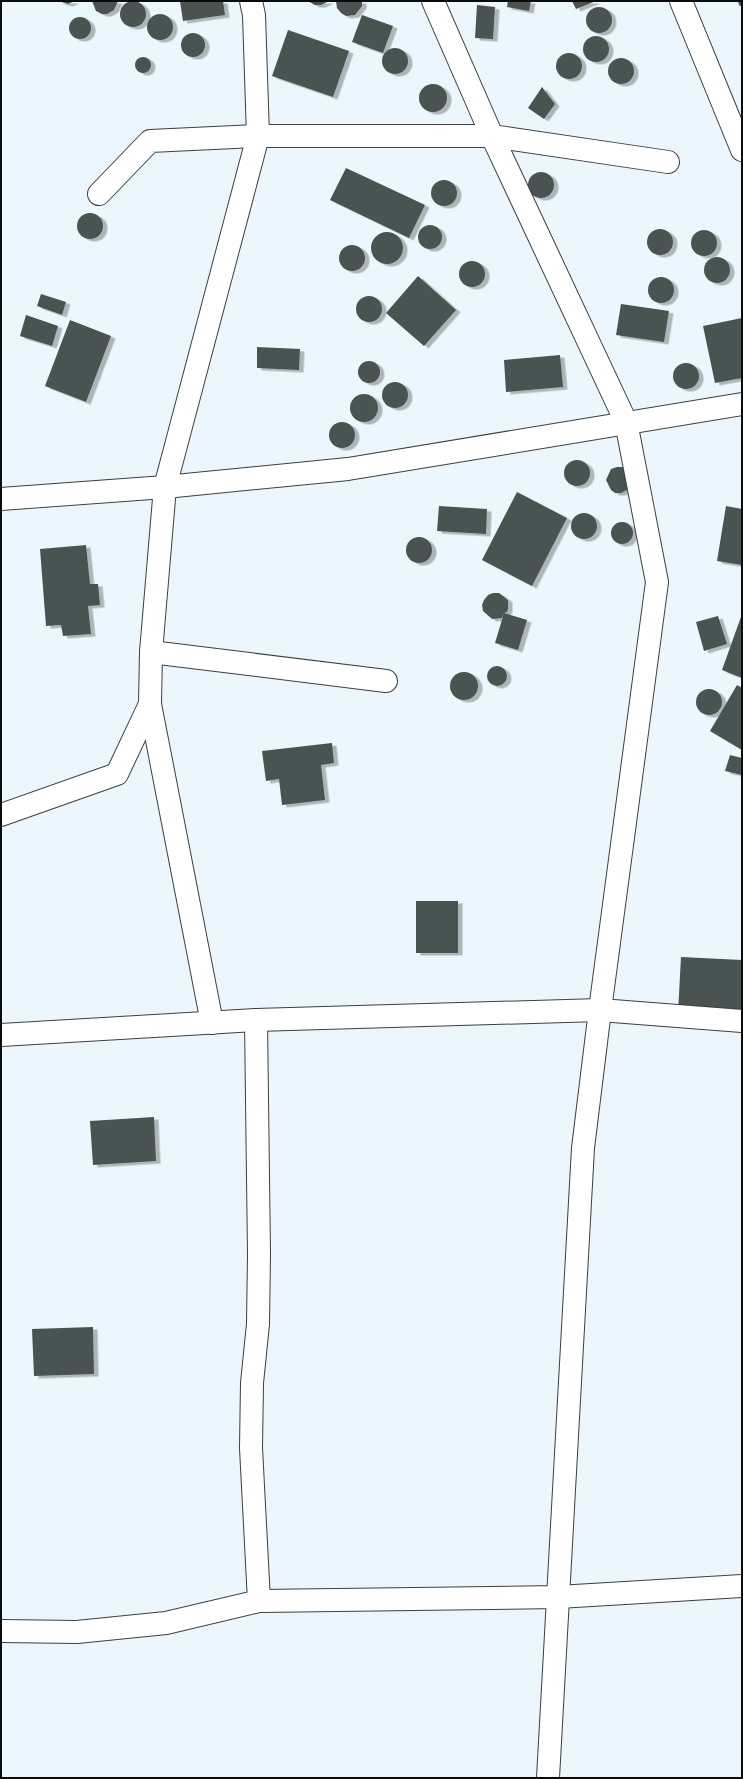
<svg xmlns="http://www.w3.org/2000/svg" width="743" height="1779" font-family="'IBM Plex Serif',serif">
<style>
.building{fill:#495251;filter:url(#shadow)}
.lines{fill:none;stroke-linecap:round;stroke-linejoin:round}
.minor-casing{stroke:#3e3e3e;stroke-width:24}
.tertiary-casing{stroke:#3e3e3e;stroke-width:24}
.minor{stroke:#fff;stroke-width:22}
.tertiary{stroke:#fff;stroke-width:22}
</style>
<defs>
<filter id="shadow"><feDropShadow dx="4.5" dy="2.5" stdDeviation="0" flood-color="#0004"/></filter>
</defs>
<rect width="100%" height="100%" fill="#ebf7fc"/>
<g class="building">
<circle cx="133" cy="14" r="13"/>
<path d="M58,1H75L68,4Z"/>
<path d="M92,1H118L114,10L107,14H102L96,11Z"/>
<path d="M180,1H223L225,15L183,21Z"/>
<path d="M308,1H329L321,5H315Z"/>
<path d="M336,1H362V6L355,15L346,16L341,13L337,8Z"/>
<path d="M508,1H531L529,11L507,7Z"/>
<path d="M572,1H596L576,9Z"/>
<path d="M738,1H742V7L739,5Z"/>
<path d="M477,5L495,7L493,39L475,38Z"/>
<circle cx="599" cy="20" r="13"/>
<circle cx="160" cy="27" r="13"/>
<path d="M362,15L393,26L383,53L352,42Z"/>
<circle cx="80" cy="28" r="11"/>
<path d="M288,30L349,51L333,97L272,76Z"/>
<circle cx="193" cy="45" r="12"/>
<circle cx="596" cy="49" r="13"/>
<circle cx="395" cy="61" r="13"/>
<circle cx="569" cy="66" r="13"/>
<circle cx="143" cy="65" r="8"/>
<circle cx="621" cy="71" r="13"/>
<circle cx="433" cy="98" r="14"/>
<path d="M542,87L555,104L544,119L528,108Z"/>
<path d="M346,168L425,205L409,238L330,200Z"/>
<circle cx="541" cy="185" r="13"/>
<circle cx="444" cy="193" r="13"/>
<circle cx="90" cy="226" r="13"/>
<circle cx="430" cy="237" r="12"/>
<circle cx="660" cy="242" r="13"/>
<circle cx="704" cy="243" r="13"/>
<circle cx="387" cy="248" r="16"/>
<circle cx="352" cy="258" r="13"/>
<circle cx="717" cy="270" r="13"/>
<circle cx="472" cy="274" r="13"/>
<path d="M418,276L456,310L424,346L386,313Z"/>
<circle cx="661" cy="290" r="13"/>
<path d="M41,294L66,302L62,315L37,306Z"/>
<circle cx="369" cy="309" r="13"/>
<path d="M621,304L669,311L664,342L616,335Z"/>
<path d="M26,315L58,326L52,346L20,336Z"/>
<path d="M742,318V378L715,383L703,326Z"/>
<path d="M70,320L111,336L86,402L45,386Z"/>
<path d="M257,347L300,349L299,370L257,368Z"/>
<path d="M560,355L563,387L506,392L504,360Z"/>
<circle cx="369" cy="372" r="11"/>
<circle cx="686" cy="376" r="13"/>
<circle cx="395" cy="395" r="13"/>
<circle cx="364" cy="408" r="14"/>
<circle cx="342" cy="435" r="13"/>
<circle cx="577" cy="473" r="13"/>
<path d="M617,467H623L628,470L629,489L621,493H615L611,490L606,480L611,469Z"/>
<path d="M517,492L567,518L532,586L482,560Z"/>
<path d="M439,506L487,509L486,534L437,531Z"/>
<path d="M726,506L742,509V565L717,561Z"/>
<circle cx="584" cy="526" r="13"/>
<circle cx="622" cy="533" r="11"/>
<circle cx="419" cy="550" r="13"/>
<path d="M86,545L90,584H98L100,605L88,606L91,634L63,636L61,625L46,626L40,549Z"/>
<path d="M493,593H499L508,600V609L507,612L504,613L527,620L518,650L495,643L504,613L502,618L492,619L483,611L482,605L484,600L488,595Z"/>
<path d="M742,614V678L722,670Z"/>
<path d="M718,616L727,644L704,651L696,622Z"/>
<circle cx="497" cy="676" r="10"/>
<circle cx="464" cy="686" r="14"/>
<path d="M737,685L742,688V750L710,731Z"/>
<circle cx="709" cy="702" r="13"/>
<path d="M332,743L334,763L321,765L325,800L282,805L279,779L266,781L262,751Z"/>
<path d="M730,755L742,758V775L725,771Z"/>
<rect x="416" y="901" width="42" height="52"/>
<path d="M681,957L742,960V1016L678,1013Z"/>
<path d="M154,1117L156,1161L93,1165L90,1121Z"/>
<path d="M93,1327L94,1374L34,1376L32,1329Z"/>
</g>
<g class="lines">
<g class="minor-casing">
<g id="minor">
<path d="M433,1L492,136L626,422L657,582L600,1010L583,1148L548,1778"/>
<path d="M99,194L150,141L258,136H492L668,162"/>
<path d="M1,499L165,487L348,469L742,404"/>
<path d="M151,652L386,681"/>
<path d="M150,704L212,1023"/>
<path d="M1,815L117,774L150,704L151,652L165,487L258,136L254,15L251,1"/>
<path d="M256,1020L259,1255L258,1324L252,1383L251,1448L259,1601"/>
<path d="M1,1035L256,1020L600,1010L742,1021"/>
<path d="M1,1631L77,1632L166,1623L259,1601L558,1597L742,1586"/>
</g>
</g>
<g class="tertiary-casing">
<path id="tertiary" d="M681,1L742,150"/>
</g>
<use href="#minor" class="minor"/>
<use href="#tertiary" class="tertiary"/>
</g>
<rect width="743" height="1779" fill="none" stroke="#0b0b0b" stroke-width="4"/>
</svg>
